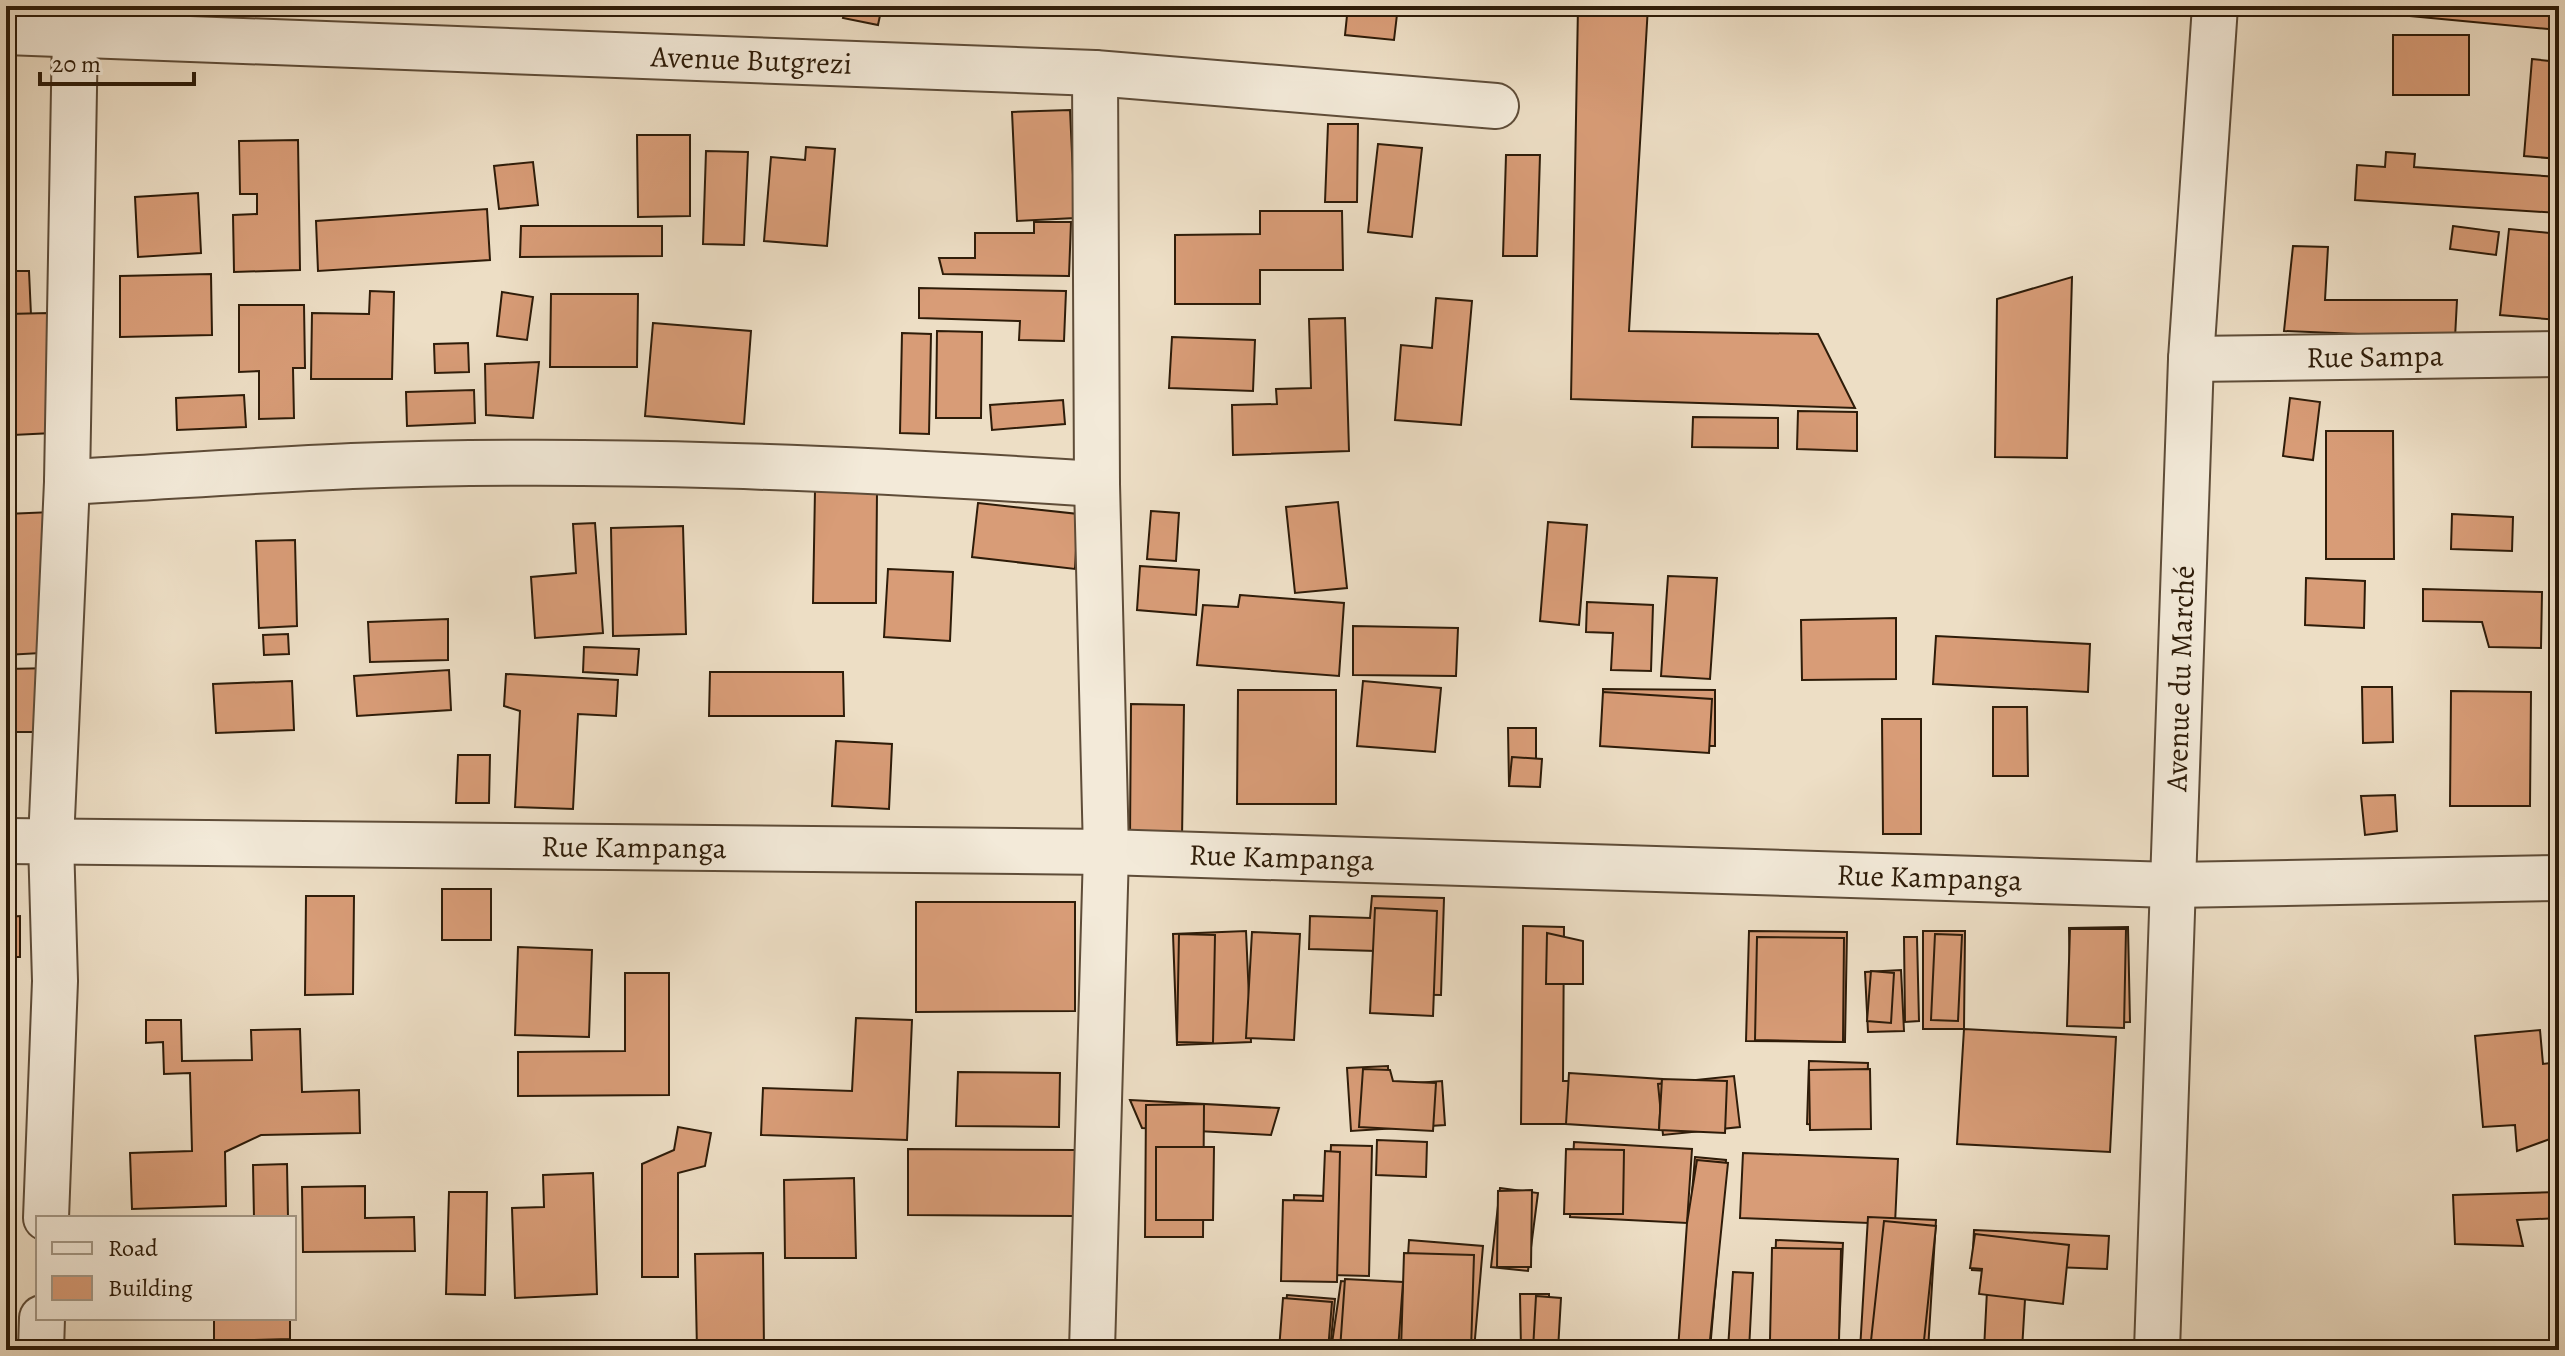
<svg xmlns="http://www.w3.org/2000/svg" width="2565" height="1356" font-family="Alegreya,serif">
<style>
.building{fill:#d89c77;stroke:#2e1c09;stroke-width:2}
.lines{fill:none;stroke-linecap:round;stroke-linejoin:round}
.minor-casing{stroke:#5e4c38;stroke-width:48}
.tertiary-casing{stroke:#5e4c38;stroke-width:48}
.minor{stroke:#f3ead9;stroke-width:44}
.tertiary{stroke:#f3ead9;stroke-width:44}
.labels{text-anchor:middle;dominant-baseline:central;stroke-width:8;stroke-linejoin:round;paint-order:stroke}
.street-label{font-size:30px;fill:#2e1c09;stroke:#f3ead9}
</style>
<rect width="100%" height="100%" fill="#eddec5"/>
<filter id="stains"><feTurbulence type="fractalNoise" baseFrequency=".0025" numOctaves="4"/><feColorMatrix values="0 0 0 0 .2 0 0 0 0 .09 0 0 0 0 .02 0 0 0 .5 -.17"/></filter>
<radialGradient id="worn" r=".72"><stop offset=".6" stop-color="#630" stop-opacity="0"/><stop offset="1" stop-color="#630" stop-opacity=".3"/></radialGradient>
<g class="building">
<path d="M846,6H882L878,25L843,18Z"/>
<path d="M1348,6H1398L1394,40L1345,35Z"/>
<path d="M1578,6H1648L1629,331L1818,334L1855,408L1571,399Z"/>
<path d="M2367,6H2559V30L2368,12Z"/>
<rect x="2393" y="35" width="76" height="60"/>
<path d="M2532,59L2559,62V159L2524,156Z"/>
<path d="M1070,110L1075,218L1017,221L1012,112Z"/>
<path d="M1328,124H1358L1357,202H1325Z"/>
<path d="M637,135H690V216L638,217Z"/>
<path d="M298,140L300,270L234,272L233,215L257,214V194H240L239,141Z"/>
<path d="M1378,144L1422,148L1412,237L1368,232Z"/>
<path d="M806,147L835,149L827,246L764,241L771,157L805,160Z"/>
<path d="M706,151L748,152L744,245L703,244Z"/>
<path d="M2386,152L2415,154L2414,167L2559,177V213L2355,200L2357,165L2385,167Z"/>
<path d="M1506,155H1540L1537,256H1503Z"/>
<path d="M533,162L538,205L499,209L494,166Z"/>
<path d="M198,193L201,253L138,257L135,197Z"/>
<path d="M487,209L490,260L318,271L316,221Z"/>
<path d="M1260,211H1342L1343,270H1260V304H1175V235L1260,234Z"/>
<path d="M1034,222H1071L1069,276L943,274L939,258H975V233H1034Z"/>
<path d="M521,226H662V256L520,257Z"/>
<path d="M2453,226L2499,232L2496,255L2450,249Z"/>
<path d="M2509,229L2559,234V320L2500,315Z"/>
<path d="M2293,246L2328,247L2325,300H2457L2455,338L2284,331Z"/>
<path d="M6,271H29L31,315H6Z"/>
<path d="M211,274L212,335L120,337V276Z"/>
<path d="M2072,277L2067,458L1995,457L1997,299Z"/>
<path d="M919,288L1066,291L1064,341L1019,340L1020,321L919,318Z"/>
<path d="M370,291L394,292L392,379H311L312,313L369,314Z"/>
<path d="M502,292L533,297L527,340L497,336Z"/>
<path d="M551,294H638L637,367H550Z"/>
<path d="M1436,298L1472,301L1461,425L1395,420L1401,345L1432,348Z"/>
<path d="M239,305H304L305,368H293L294,418L259,419V371L239,372Z"/>
<path d="M48,313L53,433L13,435L8,314Z"/>
<path d="M1345,318L1349,451L1233,455L1232,405L1277,404L1276,389L1311,388L1309,319Z"/>
<path d="M653,323L751,331L744,424L645,416Z"/>
<path d="M937,331L982,332L981,418H936Z"/>
<path d="M902,333L931,334L929,434L900,433Z"/>
<path d="M1172,337L1255,340L1253,391L1169,388Z"/>
<path d="M468,343L469,372L435,373L434,344Z"/>
<path d="M539,362L533,418L486,415L485,364Z"/>
<path d="M474,390L475,423L407,426L406,392Z"/>
<path d="M244,395L246,427L177,430L176,398Z"/>
<path d="M2290,398L2320,402L2313,460L2283,456Z"/>
<path d="M1063,400L1065,424L992,430L990,405Z"/>
<path d="M1798,411L1857,412V451L1797,449Z"/>
<path d="M1693,417L1778,418V448L1692,447Z"/>
<path d="M2326,431H2393L2394,559H2326Z"/>
<path d="M815,490L877,491L876,603H813Z"/>
<path d="M1338,502L1347,588L1295,593L1286,507Z"/>
<path d="M978,503L1078,514L1075,569L972,557Z"/>
<path d="M1151,511L1179,513L1176,561L1147,559Z"/>
<path d="M52,512L58,652L6,655V514Z"/>
<path d="M2452,514L2513,517L2512,551L2451,549Z"/>
<path d="M1548,522L1587,525L1579,625L1540,621Z"/>
<path d="M595,523L603,633L535,638L531,577L576,573L573,524Z"/>
<path d="M683,526L686,634L613,636L611,528Z"/>
<path d="M295,540L297,626L259,628L256,541Z"/>
<path d="M1140,566L1199,570L1196,615L1137,610Z"/>
<path d="M888,569L953,572L950,641L884,637Z"/>
<path d="M1668,576L1717,578L1710,679L1661,676Z"/>
<path d="M2306,578L2365,581L2364,628L2305,625Z"/>
<path d="M2423,589L2542,592L2541,648L2489,647L2482,622L2423,621Z"/>
<path d="M1240,595L1344,603L1339,676L1197,665L1203,605L1238,607Z"/>
<path d="M1587,602L1653,605L1651,671L1611,670L1613,633L1586,632Z"/>
<path d="M1896,618V679L1802,680L1801,620Z"/>
<path d="M448,619V660L370,662L368,622Z"/>
<path d="M1353,626L1458,628L1456,676L1353,675Z"/>
<path d="M288,634L289,654L264,655L263,635Z"/>
<path d="M1936,636L2090,644L2088,692L1933,684Z"/>
<path d="M584,647L639,649L637,675L583,672Z"/>
<path d="M53,668L54,732H6V669Z"/>
<path d="M449,670L451,710L357,716L354,676Z"/>
<path d="M710,672H843L844,716H709Z"/>
<path d="M506,674L618,680L616,716L578,714L573,809L515,807L520,711L504,706Z"/>
<path d="M292,681L294,730L216,733L213,684Z"/>
<path d="M1363,681L1441,688L1435,752L1357,746Z"/>
<path d="M2362,687H2392L2393,742L2363,743Z"/>
<path d="M1603,689L1715,690V746L1603,745Z"/>
<path d="M1238,690H1336V804H1237Z"/>
<path d="M2451,691L2531,692L2530,806H2450Z"/>
<path d="M1603,692L1712,699L1709,753L1600,746Z"/>
<path d="M1131,704L1184,705L1182,838L1130,837Z"/>
<path d="M1993,707H2027L2028,776H1993Z"/>
<path d="M1882,719H1921V834H1883Z"/>
<path d="M1508,728H1536V784L1509,785Z"/>
<path d="M836,741L892,744L889,809L832,806Z"/>
<path d="M458,755H490L489,803H456Z"/>
<path d="M1512,757L1542,759L1540,787L1509,786Z"/>
<path d="M2395,795L2397,831L2365,835L2361,796Z"/>
<rect x="442" y="889" width="49" height="51"/>
<path d="M306,896H354L353,994L305,995Z"/>
<path d="M1372,896L1444,898L1441,995L1374,994L1376,951L1309,949L1310,916L1370,918Z"/>
<path d="M916,902H1075V1011L916,1012Z"/>
<path d="M1375,908L1437,911L1433,1016L1370,1013Z"/>
<path d="M20,916V957H6V917Z"/>
<path d="M1523,926L1564,927L1563,1081H1593L1592,1124H1521Z"/>
<path d="M2128,927L2130,1022L2071,1023L2069,928Z"/>
<path d="M2070,929H2126L2124,1028L2067,1026Z"/>
<path d="M1246,931L1251,1042L1177,1045L1173,934Z"/>
<path d="M1749,931L1847,932L1845,1042L1746,1041Z"/>
<path d="M1923,931H1965L1964,1029H1923Z"/>
<path d="M1252,932L1300,934L1294,1040L1246,1038Z"/>
<path d="M1547,933L1583,941V984H1546Z"/>
<path d="M1179,934L1215,935L1213,1043L1177,1042Z"/>
<path d="M1935,934L1962,935L1958,1021L1931,1020Z"/>
<path d="M1757,937L1844,938L1843,1042L1755,1040Z"/>
<path d="M1904,937H1917L1919,1021L1905,1022Z"/>
<path d="M518,947L592,950L589,1037L515,1035Z"/>
<path d="M1901,970L1904,1031L1868,1032L1865,972Z"/>
<path d="M1871,971L1894,973L1891,1023L1867,1021Z"/>
<path d="M625,973H669V1095L518,1096V1052L625,1051Z"/>
<path d="M856,1018L912,1020L907,1140L761,1135L763,1088L852,1091Z"/>
<path d="M146,1020H181L182,1061L252,1060L251,1030L300,1029L302,1092L359,1090L360,1133L261,1135L225,1152L226,1206L132,1209L130,1153L192,1151L190,1073L164,1074L163,1042L146,1043Z"/>
<path d="M1964,1029L2116,1037L2110,1152L1957,1144Z"/>
<path d="M2540,1030L2543,1064L2559,1062V1142L2558,1136L2517,1151L2515,1125L2483,1127L2475,1036Z"/>
<path d="M1809,1061L1868,1063L1866,1127L1807,1124Z"/>
<path d="M1388,1066V1085L1442,1081L1445,1125L1351,1131L1347,1068Z"/>
<path d="M1363,1069L1390,1070L1393,1081L1436,1083L1433,1131L1359,1127Z"/>
<path d="M1870,1069L1871,1129L1810,1130L1809,1070Z"/>
<path d="M958,1072L1060,1073L1059,1127L956,1126Z"/>
<path d="M1569,1073L1662,1079L1659,1130L1566,1124Z"/>
<path d="M1734,1076L1740,1127L1663,1135L1658,1084Z"/>
<path d="M1662,1079L1727,1081L1725,1133L1659,1130Z"/>
<path d="M1130,1100L1279,1108L1271,1135L1142,1128Z"/>
<path d="M1204,1104L1203,1237H1145L1146,1105Z"/>
<path d="M678,1127L711,1133L705,1166L678,1173V1277H642V1164L674,1150Z"/>
<path d="M1377,1140L1427,1142L1426,1177L1376,1175Z"/>
<path d="M1574,1142L1692,1149L1687,1223L1570,1217Z"/>
<path d="M1331,1145L1372,1146L1369,1276L1292,1274L1294,1195L1329,1196Z"/>
<path d="M1156,1147H1214L1213,1220H1156Z"/>
<path d="M908,1149L1076,1150L1075,1216L908,1215Z"/>
<path d="M1566,1149L1624,1150L1623,1214H1564Z"/>
<path d="M1325,1151L1340,1152L1337,1282L1281,1281L1283,1200L1323,1201Z"/>
<path d="M1743,1153L1898,1159L1895,1224L1740,1218Z"/>
<path d="M1695,1157L1726,1160L1710,1350H1679Z"/>
<path d="M1697,1160L1728,1163L1709,1350H1678L1687,1223Z"/>
<path d="M287,1164L288,1218H254L253,1165Z"/>
<path d="M593,1173L597,1294L515,1298L512,1208L544,1207L543,1175Z"/>
<path d="M854,1178L856,1258H785L784,1180Z"/>
<path d="M365,1186V1218L414,1217L415,1251L303,1252L302,1187Z"/>
<path d="M1500,1188L1538,1193L1528,1271L1491,1267Z"/>
<path d="M1532,1190L1531,1267H1497L1498,1191Z"/>
<path d="M449,1192H487L485,1295L446,1294Z"/>
<path d="M2559,1192V1218L2517,1220L2523,1246L2455,1244L2453,1195Z"/>
<path d="M1868,1217L1936,1220L1928,1350H1860Z"/>
<path d="M1884,1221L1936,1226L1923,1350H1870Z"/>
<path d="M1974,1230L2109,1236L2107,1269L2027,1266L2022,1350H1984L1988,1271L1972,1270Z"/>
<path d="M1975,1234L2069,1245L2063,1304L1979,1294L1982,1269L1970,1268Z"/>
<path d="M1409,1240L1483,1246L1474,1350H1331L1341,1281L1406,1286Z"/>
<path d="M1776,1240L1843,1243L1839,1331L1773,1329Z"/>
<path d="M1772,1248L1841,1249L1839,1341L1770,1340Z"/>
<path d="M763,1253L764,1349L697,1350L695,1254Z"/>
<path d="M1404,1253L1474,1255L1471,1350H1401Z"/>
<path d="M1733,1272L1753,1273L1749,1350L1728,1349Z"/>
<path d="M1345,1279L1403,1282L1398,1350H1340Z"/>
<path d="M1520,1294H1549V1350H1521Z"/>
<path d="M1287,1295L1335,1299L1330,1350H1281Z"/>
<path d="M1536,1296L1561,1298L1558,1350H1533Z"/>
<path d="M1283,1298L1332,1302L1328,1350H1279Z"/>
<path d="M214,1318H290V1339L214,1341Z"/>
</g>
<g class="lines">
<g class="minor-casing">
<g id="minor">
<path id="s1" d="M6,32L1095,73L1496,106"/>
<path id="s2" d="M2191,359L2559,354"/>
<path d="M67,482C162,477 257,470 352,466C600,457 849,468 1097,484"/>
<path id="s3" d="M6,841L1106,852L2172,885L2559,878"/>
<path d="M46,1218L55,981L51,841L67,482L75,33"/>
<path d="M41,1350L42,1318"/>
<path d="M1092,1350L1106,852L1097,484L1095,73"/>
</g>
</g>
<g class="tertiary-casing">
<g id="tertiary">
<path id="s4" d="M2157,1350L2191,359L2215,6"/>
</g>
</g>
<use href="#minor" class="minor"/>
<use href="#tertiary" class="tertiary"/>
</g>
<g class="labels">
<g class="street-label">
<text stroke="none"><textPath href="#s1" startOffset="746">Avenue Butgrezi</textPath></text>
<text stroke="none"><textPath href="#s2" startOffset="184">Rue Sampa</textPath></text>
<text stroke="none"><textPath href="#s4" startOffset="672">Avenue du Marché</textPath></text>
<text stroke="none"><textPath href="#s3" startOffset="628">Rue Kampanga</textPath></text>
<text stroke="none"><textPath href="#s3" startOffset="1276">Rue Kampanga</textPath></text>
<text stroke="none"><textPath href="#s3" startOffset="1924">Rue Kampanga</textPath></text>
</g>
</g>
<rect width="2565" height="1356" fill="none" stroke="#eddec5" stroke-width="32"/>
<rect x="8" y="8" width="2549" height="1340" fill="none" stroke="#2e1c09" stroke-width="4"/>
<rect x="16" y="16" width="2533" height="1324" fill="none" stroke="#2e1c09" stroke-width="2"/>
<rect x="36" y="1216" width="260" height="104" fill="#f3ead9" stroke="#a49886" stroke-width="2"/>
<rect x="52" y="1242" width="40" height="12" fill="#f3ead9" stroke="#a49886" stroke-width="2"/>
<text x="108" y="1256" font-size="24" fill="#2e1c09">Road</text>
<rect x="52" y="1276" width="40" height="24" fill="#d89c77" stroke="#a49886" stroke-width="2"/>
<text x="108" y="1296" font-size="24" fill="#2e1c09">Building</text>
<path d="M40 72v12h154v-12" fill="none" stroke="#2e1c09" stroke-width="4"/>
<text x="52" y="72" font-size="24" fill="#2e1c09" stroke="#f3ead9" stroke-width="6" paint-order="stroke">20 m</text>
<rect width="100%" height="100%" filter="url(#stains)"/>
<rect width="100%" height="100%" fill="url(#worn)"/>
</svg>
